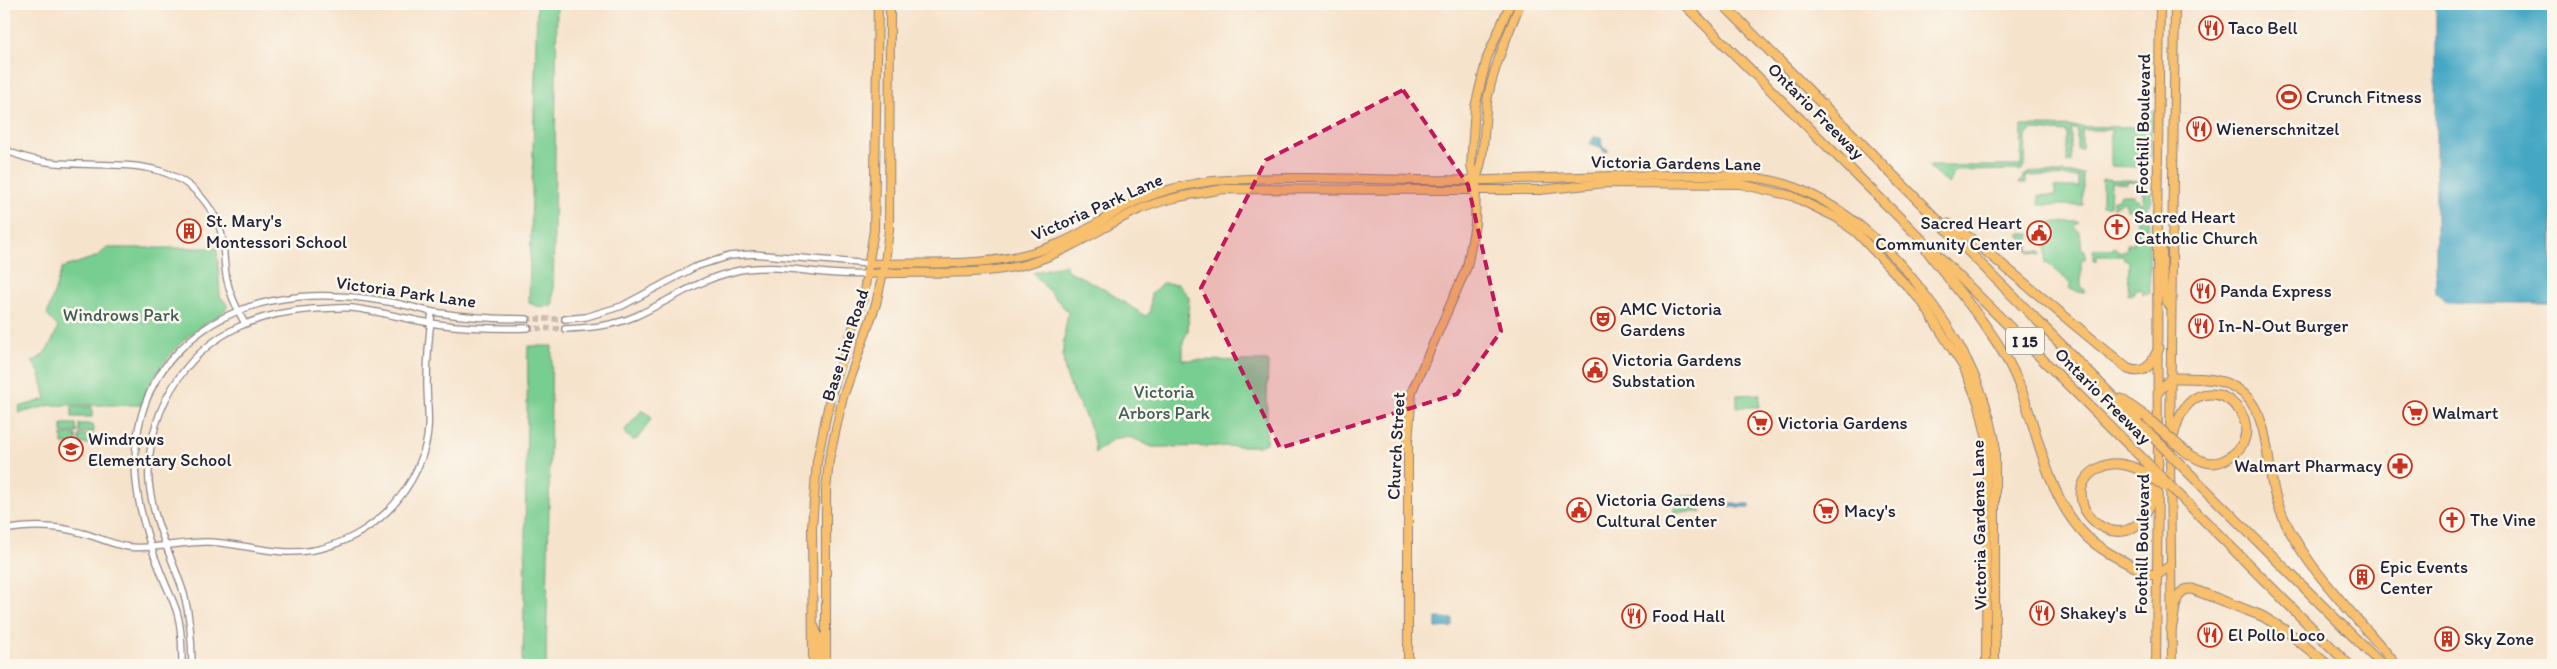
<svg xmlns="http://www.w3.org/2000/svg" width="2557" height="669" font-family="Itim,sans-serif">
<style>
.green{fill:#78ce91;stroke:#4d7866}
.water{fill:#44a7c4;stroke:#336480}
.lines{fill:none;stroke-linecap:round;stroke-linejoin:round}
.minor-tunnel{stroke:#ccbcaf;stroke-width:5.5;stroke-dasharray:5.5 3;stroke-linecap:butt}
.minor-casing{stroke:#8c8284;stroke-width:8}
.major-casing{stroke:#8c8284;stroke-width:10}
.highway-casing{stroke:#8c8284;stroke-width:11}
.minor{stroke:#fff;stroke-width:5.5}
.major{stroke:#f8bf6c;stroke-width:8}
.highway{stroke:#f8bf6c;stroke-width:9}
.highway-bridge-casing{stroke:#8c8284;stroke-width:11;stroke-linecap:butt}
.highway-bridge{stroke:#f8bf6c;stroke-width:9}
.marked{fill:#c2185b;fill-opacity:0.2;stroke:#c2185b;stroke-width:4;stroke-dasharray:10 6;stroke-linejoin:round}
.labels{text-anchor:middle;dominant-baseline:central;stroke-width:5;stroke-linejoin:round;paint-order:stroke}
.shield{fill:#fbf7ec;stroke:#636270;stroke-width:1}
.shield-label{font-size:16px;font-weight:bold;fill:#22223b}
.poi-label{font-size:18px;fill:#22223b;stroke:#fbf7ec;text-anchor:start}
.street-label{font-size:18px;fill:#22223b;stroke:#fbf7ec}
.park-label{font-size:18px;fill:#405e59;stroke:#fbf7ec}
</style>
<rect width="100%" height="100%" fill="#fbf7ec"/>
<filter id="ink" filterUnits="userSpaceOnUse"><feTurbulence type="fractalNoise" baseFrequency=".02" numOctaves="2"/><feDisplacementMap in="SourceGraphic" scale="10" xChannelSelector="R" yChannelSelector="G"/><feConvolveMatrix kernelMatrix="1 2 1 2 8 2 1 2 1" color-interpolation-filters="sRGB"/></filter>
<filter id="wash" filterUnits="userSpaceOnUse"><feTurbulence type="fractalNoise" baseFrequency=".0096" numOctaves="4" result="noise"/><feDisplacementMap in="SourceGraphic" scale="20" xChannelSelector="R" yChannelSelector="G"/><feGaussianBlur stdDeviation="1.12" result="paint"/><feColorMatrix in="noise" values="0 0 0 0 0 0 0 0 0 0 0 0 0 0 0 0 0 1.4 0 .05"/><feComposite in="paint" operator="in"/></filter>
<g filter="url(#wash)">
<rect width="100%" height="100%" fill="#f6e3cc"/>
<g class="green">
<path d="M537,4H557L553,306L539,307L529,303Z"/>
<path d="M2147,107L2153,112L2151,157L2148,158L2145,163L2143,160L2137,167L2111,166V132L2113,130H2082V149H2077V129H2071V162H2067V132L2031,130L2026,136L2025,164L2022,170L1955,171L1948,184L1928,166H2021L2022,126L2147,127Z"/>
<path d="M2031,172L2083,174V205H2039V195L2055,196V187H2079V177L2026,176V183H2019L2025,175Z"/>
<path d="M2102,179L2144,181L2147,191L2151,190V200L2148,208L2150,293L2142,294L2141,289H2135L2133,294L2128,295L2129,261L2124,260L2123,256H2097V260H2093V249H2112L2114,246L2120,252H2124L2127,248L2126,244H2134V236L2138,228L2136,218H2134V210H2127L2125,202H2121L2113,208V199H2119V195H2134L2135,199H2138L2141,205C2147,194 2140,189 2136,182H2127V184L2111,182L2110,206H2102Z"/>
<path d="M2048,222H2079L2074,227L2080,232L2082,250H2085V259L2081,261V288L2085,290L2083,293L2069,289L2071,284L2048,263L2045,264Z"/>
<path d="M2019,234H2030L2029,252H2041V255L2030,253Z"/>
<path d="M107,248H217L220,296L228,306C221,317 208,321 197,329C172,348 152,375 141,405H51L20,413L19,407L46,399L40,374L32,361C45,359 54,338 58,327L47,315L62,268L98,256Z"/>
<path d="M1065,264L1067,270L1099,286L1145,316L1150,313L1151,294L1162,283L1178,284L1189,297L1188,331L1183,341V360L1268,361L1266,443L1259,446L1152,447L1133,438L1123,437L1113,439L1095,453C1094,423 1074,401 1066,374C1060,354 1065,332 1068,312L1033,273Z"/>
<path d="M528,346H552L546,665H523Z"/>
<path d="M1760,394L1759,407H1737V395Z"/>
<rect x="72" y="407" width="20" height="10"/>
<path d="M642,410L650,415L651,419L637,439L633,440L625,434V430Z"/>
<path d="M62,424H76L77,433H62Z"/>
<path d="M79,424H93L94,432L79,433Z"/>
<path d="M62,435H76L77,444H62Z"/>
<rect x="79" y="435" width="15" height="9"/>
<path d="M1693,496L1702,498L1698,505L1702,512H1673L1676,505L1673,497Z"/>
</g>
<g class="water">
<path d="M2436,4H2553V303H2446L2436,293Z"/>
<path d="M1594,137H1601L1602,147L1609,151L1604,152L1598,146L1590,144Z"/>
<rect x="1713" y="504" width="37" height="3"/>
<path d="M1436,618L1452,619V627L1436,628Z"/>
</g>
</g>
<g filter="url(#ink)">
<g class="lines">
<g class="minor-tunnel">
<path d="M527,319H565"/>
<path d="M528,328L565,329"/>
</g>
<g class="minor-casing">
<g id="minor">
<path d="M4,149C72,185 164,135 211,210C228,236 221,253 227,280C230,295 237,309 244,322"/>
<path d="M565,319L586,317L622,306L695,267L729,256L753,254L870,264"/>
<path d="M565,329C589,328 613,326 636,316C669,301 696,281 732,272C776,260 823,278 868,274"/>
<path d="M4,530C31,525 56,525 82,533C98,537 113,545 129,547C155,550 182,541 209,542C235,543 261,551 287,552C350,554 409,508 425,447C431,426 427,404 427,383C427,359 429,335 432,312"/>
<path d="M182,665C182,649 182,632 178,616C175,603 168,591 163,578C150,547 139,513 136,480C132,436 143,390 173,357C228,294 312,288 389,302C404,304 418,309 433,312C465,317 496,319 527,319"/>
<path d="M192,665C192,641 190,617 184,594C172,556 153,523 149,482C147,444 158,406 180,376C213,330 259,313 314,309C326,309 339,307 352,308C380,311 408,320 437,324C468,328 497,329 528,328"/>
</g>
</g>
<g class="major-casing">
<g id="major">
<path d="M1475,180C1486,161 1483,120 1488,96C1495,64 1508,34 1520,4"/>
<path d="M2161,242C2164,257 2160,301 2171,307"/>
<path d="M870,264C933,262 995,269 1055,245C1080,236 1102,219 1125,207C1152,192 1183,185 1213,181C1304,174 1398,182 1490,180C1559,178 1628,174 1697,175C1731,176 1765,175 1797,188C1848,209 1888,246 1921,289C1957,335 1984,383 1995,441V665"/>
<path d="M868,274C921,270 975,278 1027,264C1067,252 1099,229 1136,211C1164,198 1195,194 1224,189L1457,190H1540L1606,183L1740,184L1792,196L1837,218L1857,233L1922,302L1964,368L1979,405L1987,440V458L1986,665"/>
<path d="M2170,438L2175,4"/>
<path d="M2170,452L2172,665"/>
<path d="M2158,469L2157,231L2160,4"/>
<path d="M814,626L819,638L820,665"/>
<path d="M813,665L812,527L817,461L830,398L863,298L874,230L878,4"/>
<path d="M826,665V491L829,460L843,397L876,304L885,263L889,229L890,4"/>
<path d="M1408,665V442L1412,391L1467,267L1475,224L1476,185L1471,166L1475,107L1487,58L1510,4"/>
<path d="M2156,665L2158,481"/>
</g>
</g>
<g class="highway-casing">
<g id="highway">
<path d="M1684,4L2143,459"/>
<path d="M1723,4L2145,429"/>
<path d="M1949,224L1970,238L2128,369C2147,376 2152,362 2159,348"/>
<path d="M1926,249C1954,287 1988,323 2010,365C2039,420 2041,492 2087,537C2104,553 2128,563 2148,574L2157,575L2170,566"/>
<path d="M2159,391L2171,378C2196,378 2224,376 2244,394C2270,418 2266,463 2275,495C2293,559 2356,614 2396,665"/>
<path d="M2121,399L2145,416"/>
<path d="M2170,448C2174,436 2176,419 2184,409C2216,365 2276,429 2228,458C2213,468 2199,461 2186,452"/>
<path d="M2184,468L2382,665"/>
<path d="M2142,471C2128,464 2113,460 2099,468C2050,494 2114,563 2145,515C2154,500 2155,479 2158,463"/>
<path d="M2184,500L2349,665"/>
<path d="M2171,629C2176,615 2172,587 2192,589L2262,616L2285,630L2328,665"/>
</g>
</g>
<use href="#minor" class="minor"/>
<use href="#major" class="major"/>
<use href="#highway" class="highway"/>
<g class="highway-bridge-casing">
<g id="highway-bridge">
<path d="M2145,416L2186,452"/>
<path d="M2145,429L2184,468"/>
<path d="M2143,459L2184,500"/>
<path d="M2142,471L2165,487"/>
</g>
</g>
<use href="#highway-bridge" class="highway-bridge"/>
</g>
</g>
<path class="marked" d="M1403,90L1468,185L1501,331L1457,394L1280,448L1201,288L1266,160Z"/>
<defs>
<g id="restaurant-ring" transform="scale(1.25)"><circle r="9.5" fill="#fbf7ec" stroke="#c8321e" stroke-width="1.5"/><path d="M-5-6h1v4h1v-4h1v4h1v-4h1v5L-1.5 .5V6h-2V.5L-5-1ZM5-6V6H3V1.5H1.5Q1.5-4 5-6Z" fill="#c8321e"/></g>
<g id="stadium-ring" transform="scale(1.25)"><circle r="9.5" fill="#fbf7ec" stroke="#c8321e" stroke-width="1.5"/><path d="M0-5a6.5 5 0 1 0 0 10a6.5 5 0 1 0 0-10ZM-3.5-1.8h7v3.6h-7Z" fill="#c8321e"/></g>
<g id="church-ring" transform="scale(1.25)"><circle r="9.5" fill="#fbf7ec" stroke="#c8321e" stroke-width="1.5"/><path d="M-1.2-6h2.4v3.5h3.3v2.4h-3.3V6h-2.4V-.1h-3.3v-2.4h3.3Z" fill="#c8321e"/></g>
<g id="building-ring" transform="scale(1.25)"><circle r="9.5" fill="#fbf7ec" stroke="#c8321e" stroke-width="1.5"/><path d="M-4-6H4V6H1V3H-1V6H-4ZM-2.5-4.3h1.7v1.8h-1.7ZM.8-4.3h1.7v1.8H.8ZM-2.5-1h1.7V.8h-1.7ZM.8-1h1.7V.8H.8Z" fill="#c8321e"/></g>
<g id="civic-ring" transform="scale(1.25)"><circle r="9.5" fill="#fbf7ec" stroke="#c8321e" stroke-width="1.5"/><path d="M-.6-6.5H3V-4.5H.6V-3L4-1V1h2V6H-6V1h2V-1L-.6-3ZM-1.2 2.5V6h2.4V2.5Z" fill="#c8321e"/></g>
<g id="theatre-ring" transform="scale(1.25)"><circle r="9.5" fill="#fbf7ec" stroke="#c8321e" stroke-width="1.5"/><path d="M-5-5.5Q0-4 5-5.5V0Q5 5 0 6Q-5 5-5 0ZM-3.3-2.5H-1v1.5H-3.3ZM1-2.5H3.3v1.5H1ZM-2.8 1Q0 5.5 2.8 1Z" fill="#c8321e"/></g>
<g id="supermarket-ring" transform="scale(1.25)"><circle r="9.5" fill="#fbf7ec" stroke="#c8321e" stroke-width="1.5"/><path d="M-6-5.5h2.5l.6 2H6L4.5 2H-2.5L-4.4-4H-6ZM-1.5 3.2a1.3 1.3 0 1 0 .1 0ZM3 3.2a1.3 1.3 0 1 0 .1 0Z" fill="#c8321e"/></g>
<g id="school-ring" transform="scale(1.25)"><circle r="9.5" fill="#fbf7ec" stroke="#c8321e" stroke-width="1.5"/><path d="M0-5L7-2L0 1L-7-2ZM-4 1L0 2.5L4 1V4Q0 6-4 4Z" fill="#c8321e"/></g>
<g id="pharmacy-ring" transform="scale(1.25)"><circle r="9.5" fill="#fbf7ec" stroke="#c8321e" stroke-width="1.5"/><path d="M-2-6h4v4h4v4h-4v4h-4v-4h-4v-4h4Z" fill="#c8321e"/></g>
</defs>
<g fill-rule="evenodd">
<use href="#restaurant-ring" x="2211" y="28"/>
<use href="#stadium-ring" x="2289" y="97"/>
<use href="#restaurant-ring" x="2199" y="129"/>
<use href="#church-ring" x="2117" y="227"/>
<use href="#building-ring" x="189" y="231"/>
<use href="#civic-ring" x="2039" y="233"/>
<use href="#restaurant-ring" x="2203" y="291"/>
<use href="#theatre-ring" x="1603" y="319"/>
<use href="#restaurant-ring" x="2201" y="326"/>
<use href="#civic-ring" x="1595" y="370"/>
<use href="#supermarket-ring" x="2415" y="413"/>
<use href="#supermarket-ring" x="1760" y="423"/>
<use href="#school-ring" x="71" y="449"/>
<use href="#pharmacy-ring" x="2400" y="466"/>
<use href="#civic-ring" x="1579" y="510"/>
<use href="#supermarket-ring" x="1826" y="511"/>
<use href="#church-ring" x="2452" y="520"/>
<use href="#building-ring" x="2362" y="577"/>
<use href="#restaurant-ring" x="2042" y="613"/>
<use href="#restaurant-ring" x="1634" y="616"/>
<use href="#restaurant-ring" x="2210" y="635"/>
<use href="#building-ring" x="2447" y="639"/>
</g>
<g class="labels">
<rect class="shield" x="2006" y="327.5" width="38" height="27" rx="4"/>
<g class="shield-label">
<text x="2025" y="341">I 15</text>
</g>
<g class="poi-label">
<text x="2228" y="28">Taco Bell</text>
<text x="2306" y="97">Crunch Fitness</text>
<text x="2216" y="129">Wienerschnitzel</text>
<text x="2134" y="217">Sacred Heart<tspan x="2134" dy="21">Catholic Church</tspan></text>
<text x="206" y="221">St. Mary's<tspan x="206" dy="21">Montessori School</tspan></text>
<text x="2022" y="223" text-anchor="end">Sacred Heart<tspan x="2022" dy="21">Community Center</tspan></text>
<text x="2220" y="291">Panda Express</text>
<text x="1620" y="309">AMC Victoria<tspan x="1620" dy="21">Gardens</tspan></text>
<text x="2218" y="326">In-N-Out Burger</text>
<text x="1612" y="360">Victoria Gardens<tspan x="1612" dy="21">Substation</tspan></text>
<text x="2432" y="413">Walmart</text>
<text x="1778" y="423">Victoria Gardens</text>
<text x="88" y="439">Windrows<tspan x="88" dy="21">Elementary School</tspan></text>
<text x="2382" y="466" text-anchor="end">Walmart Pharmacy</text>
<text x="1596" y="500">Victoria Gardens<tspan x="1596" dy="21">Cultural Center</tspan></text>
<text x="1844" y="511">Macy's</text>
<text x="2470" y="520">The Vine</text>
<text x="2380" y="567">Epic Events<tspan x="2380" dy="21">Center</tspan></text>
<text x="2060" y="613">Shakey's</text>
<text x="1652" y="616">Food Hall</text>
<text x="2228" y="635">El Pollo Loco</text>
<text x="2464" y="639">Sky Zone</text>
</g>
<g class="street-label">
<text transform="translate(1816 111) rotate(45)">Ontario Freeway</text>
<text transform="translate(2143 124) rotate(-89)">Foothill Boulevard</text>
<text transform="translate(1676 163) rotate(1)">Victoria Gardens Lane</text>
<text transform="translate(1097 207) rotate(-24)">Victoria Park Lane</text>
<text transform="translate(406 292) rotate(8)">Victoria Park Lane</text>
<text transform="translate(845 345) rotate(-72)">Base Line Road</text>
<text transform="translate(2103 396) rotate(45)">Ontario Freeway</text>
<text transform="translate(1396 446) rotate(-87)">Church Street</text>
<text transform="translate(1979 525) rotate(-91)">Victoria Gardens Lane</text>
<text transform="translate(2142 544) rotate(-89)">Foothill Boulevard</text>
</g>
<g class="park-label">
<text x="121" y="315">Windrows Park</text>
<text x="1164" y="392">Victoria<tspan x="1164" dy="21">Arbors Park</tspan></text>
</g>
</g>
<rect width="2557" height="669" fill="none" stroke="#fbf7ec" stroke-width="20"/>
</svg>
